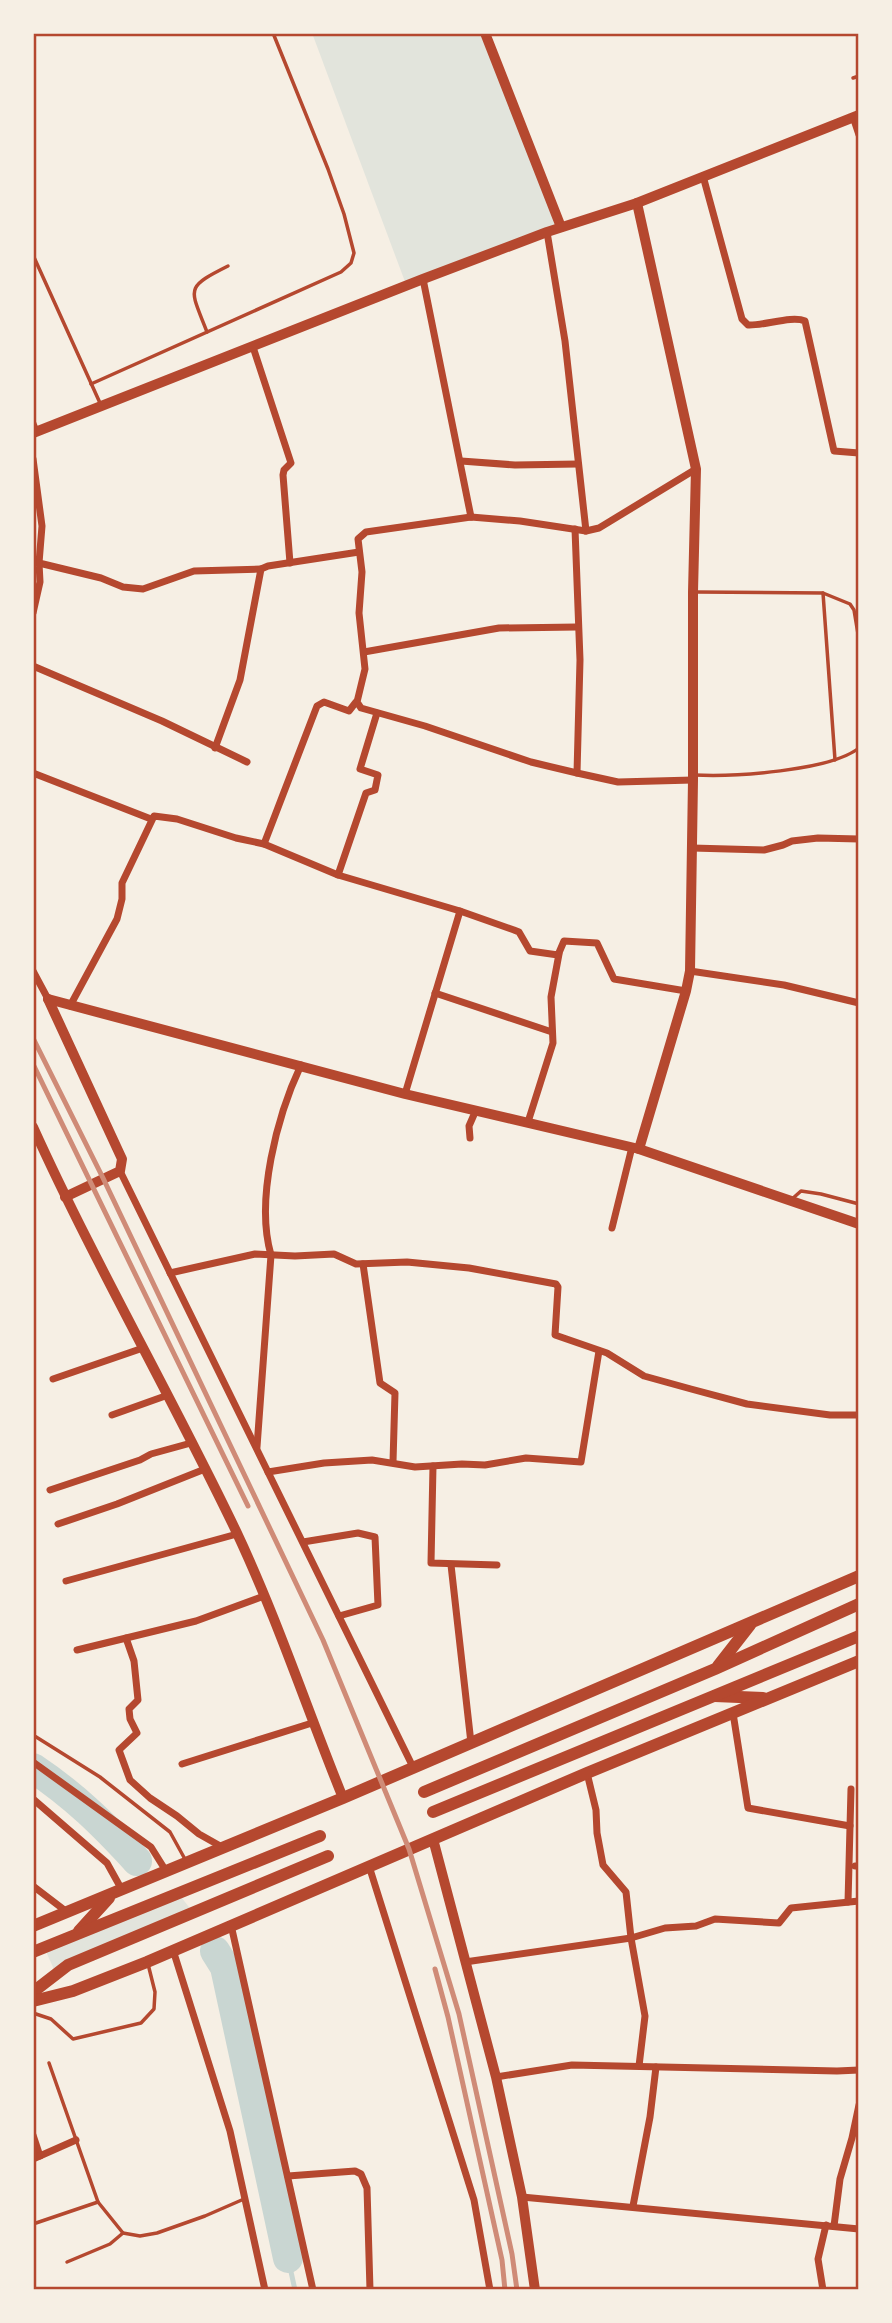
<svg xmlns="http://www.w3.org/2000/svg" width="892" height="2323" font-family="Commissioner,sans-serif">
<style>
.green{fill:#e2e4dc}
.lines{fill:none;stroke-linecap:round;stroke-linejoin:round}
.stream{stroke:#c9d6d2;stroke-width:5}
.river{stroke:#c9d6d2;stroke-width:30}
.service{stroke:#b5482f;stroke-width:3.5}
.minor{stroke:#b5482f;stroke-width:7}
.tertiary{stroke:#b5482f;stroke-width:10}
.secondary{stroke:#b5482f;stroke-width:10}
.primary{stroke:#b5482f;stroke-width:12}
.rail{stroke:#cf8b77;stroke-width:5}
.neatline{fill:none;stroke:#b5482f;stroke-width:2.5}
</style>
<rect width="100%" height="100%" fill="#f6efe4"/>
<g class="green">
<path d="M312,33H485L561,227L407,287Z"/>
<path d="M178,1893L192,1911L56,1974L44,1947Z"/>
</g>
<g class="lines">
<path class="stream" d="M288,2258L295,2290"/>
<g class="river">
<path d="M33,1768C75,1796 104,1825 137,1861"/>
<path d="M215,1951L225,1967L288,2258"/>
</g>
<g class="service">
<path d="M853,78L859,76"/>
<path d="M33,255L100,403"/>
<path d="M207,332C190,288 184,288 228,266"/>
<path d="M91,384L341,272L351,263L354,253L344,214L328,169L273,33"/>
<path d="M33,419L37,429"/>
<path d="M696,592L823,593L850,604L854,610L859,640"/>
<path d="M823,593L835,760"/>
<path d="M694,775C733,777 830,771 859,748"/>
<path d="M792,1199L801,1191L821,1194L859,1204"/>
<path d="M33,1735L100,1777L170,1832L186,1861"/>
<path d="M33,2013L51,2019L73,2039L141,2023L154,2009L155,1992L148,1964"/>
<path d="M49,2063L98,2202L123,2233L140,2236L157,2233L205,2216L244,2199"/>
<path d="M36,2223L98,2202"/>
<path d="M67,2262L110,2244L123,2233"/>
</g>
<g class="minor">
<path d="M853,117L859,135"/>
<path d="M703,176L742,319L748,325C764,326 792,315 805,321L834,451L859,453"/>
<path d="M547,232L565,341L586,531"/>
<path d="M423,279L471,517"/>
<path d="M253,347L291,463L284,470L283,475L290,563"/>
<path d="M33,459L42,526L39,563L101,578L123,587L143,589L194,571L261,569"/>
<path d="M461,461L515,465L578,464"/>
<path d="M575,529L580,660L577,773"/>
<path d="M33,562L39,563L40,582L33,613"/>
<path d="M364,652L499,628L577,627"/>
<path d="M33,666L162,721L247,762"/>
<path d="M215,748L240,680L261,569L268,566L359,552"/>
<path d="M33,773L151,819"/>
<path d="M693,780L618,782L577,773L531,762L425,726L361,708L357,702L365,669L359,613L362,572L358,539L366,532L471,517L520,521L586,531L599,528L696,469"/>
<path d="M264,844L317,706L324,702L349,711L356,702"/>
<path d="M692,848L764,850L783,845L792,841L818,838L859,839"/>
<path d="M338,875L366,793L375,790L378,775L360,769L377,713"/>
<path d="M33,971L48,999"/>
<path d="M690,971L784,985L859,1003"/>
<path d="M435,993L552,1032"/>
<path d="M70,1006L117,919L122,899V883L154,816L177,819L236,838L264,844L338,875L460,911L514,930L519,932L530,951L558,955L564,941L597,943L614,979L686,991"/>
<path d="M405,1094L460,911"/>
<path d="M528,1122L553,1043L551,997L559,954"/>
<path d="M470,1138L469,1126L476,1110"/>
<path d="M120,1171L413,1767"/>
<path d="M612,1228L632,1147"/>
<path d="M363,1264L380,1383L395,1393L393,1462"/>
<path d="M170,1273L255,1254L295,1256L334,1254L356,1264L407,1262L469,1268L556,1284L558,1287L555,1335L607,1353L644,1376L691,1389L747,1404L830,1415H859"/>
<path d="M53,1379L143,1348"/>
<path d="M112,1415L168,1395"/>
<path d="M257,1447L271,1255C255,1200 277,1116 301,1065"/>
<path d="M433,1466L431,1563L497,1565"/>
<path d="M268,1472L324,1463L372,1460L415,1467L462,1464L485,1465L526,1458L581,1462L599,1351"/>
<path d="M50,1490L140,1460L151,1454L191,1443"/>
<path d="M58,1524L117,1504L205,1469"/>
<path d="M303,1542L358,1533L375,1537L378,1605L339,1616"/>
<path d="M451,1565L471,1743"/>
<path d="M66,1581L237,1534"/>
<path d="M126,1638L134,1661L138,1700L129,1709L130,1719L137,1733L119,1750L130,1780L150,1798L177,1816L199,1834L222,1847"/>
<path d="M77,1650L196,1621L264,1596"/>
<path d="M733,1713L748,1808L850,1826"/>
<path d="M33,1762L151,1847L166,1871"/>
<path d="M182,1764L312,1723"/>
<path d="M587,1773L596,1810L597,1833L603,1865L626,1892L631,1938L645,2016L639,2066"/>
<path d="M33,1799L107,1863L122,1890"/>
<path d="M369,1866L474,2200L490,2290"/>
<path d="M855,1866H859"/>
<path d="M33,1886L67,1912"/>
<path d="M848,1902L851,1789"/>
<path d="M231,1925L313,2290"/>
<path d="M173,1950L230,2131L265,2290"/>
<path d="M465,1962L631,1938L665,1928L696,1926L715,1919L779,1923L791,1908L859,1901"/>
<path d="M496,2077L572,2065L837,2071L859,2070"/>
<path d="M33,2135L40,2156"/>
<path d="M33,2159L76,2140"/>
<path d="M288,2176L355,2171L361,2174L367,2188L370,2290"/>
<path d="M522,2197L859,2229"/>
<path d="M633,2206L650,2117L656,2067"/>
<path d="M834,2226L840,2179L852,2138L859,2105"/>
<path d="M823,2290L818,2259L826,2225"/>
</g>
<g class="tertiary">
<path d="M485,33L561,227"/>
<path d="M637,203L696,469L693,592V780L690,971L686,991L639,1149"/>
<path d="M48,999L405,1094L639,1149L859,1224"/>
<path d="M48,999L122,1159L120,1171L65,1197"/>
<path d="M33,1127C95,1264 171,1395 236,1531C277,1618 307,1709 343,1798"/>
<path d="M433,1839L496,2077L522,2197L535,2290"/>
</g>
<path class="secondary" d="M33,433L423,279L547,232L637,203L859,115"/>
<g class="primary">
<path d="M718,1666L750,1625"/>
<path d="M715,1696L763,1698"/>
<path d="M424,1792L715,1669L859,1604"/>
<path d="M433,1812L859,1636"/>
<path d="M33,1926L343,1798L859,1576"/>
<path d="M79,1931L109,1898"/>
<path d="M33,1952L320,1836"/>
<path d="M33,1992L68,1965L328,1856"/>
<path d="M33,2001L73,1991L147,1962L587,1773L859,1661"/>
</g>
<g class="rail">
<path d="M33,1038L103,1178L323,1640L409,1849L459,2014L512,2254L517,2290"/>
<path d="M33,1064L248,1506"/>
<path d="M435,1969L448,2017L502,2260L505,2290"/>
</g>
</g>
<rect width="892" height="2323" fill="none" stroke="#f6efe4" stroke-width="70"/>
<rect x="35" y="35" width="822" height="2253" class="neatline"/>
</svg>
